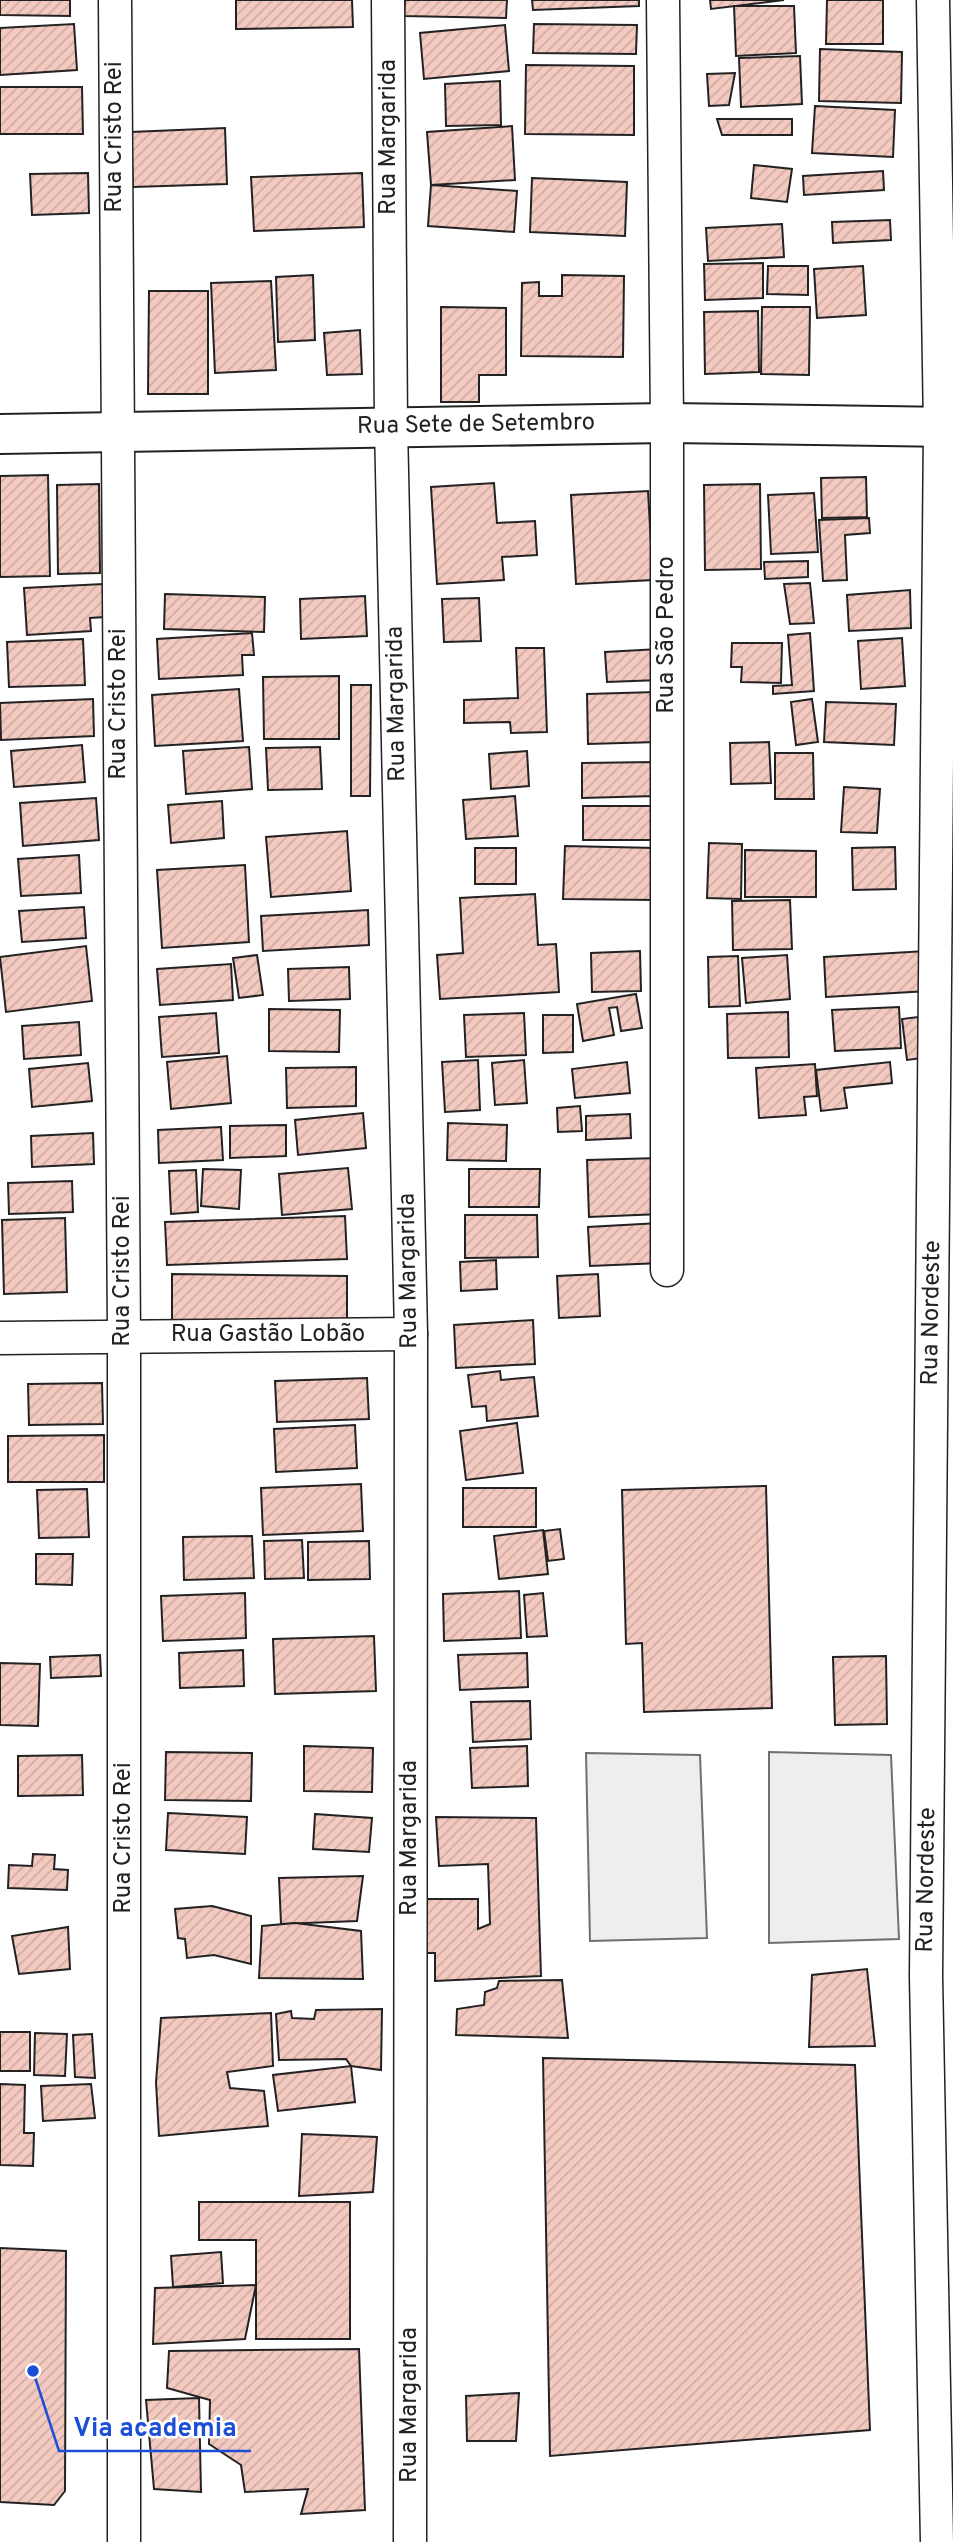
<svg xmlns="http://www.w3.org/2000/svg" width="953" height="2542" font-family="Overpass,sans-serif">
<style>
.green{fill:#eee;stroke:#6f6f6f;stroke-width:2}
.building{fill:url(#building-hatch);stroke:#222;stroke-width:2}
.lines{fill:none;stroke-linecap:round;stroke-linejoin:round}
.street-casing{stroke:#222;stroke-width:35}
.secondary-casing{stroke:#222;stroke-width:42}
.street{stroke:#fff;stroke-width:32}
.secondary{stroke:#fff;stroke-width:38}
.labels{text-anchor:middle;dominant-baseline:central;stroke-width:5;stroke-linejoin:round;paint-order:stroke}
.street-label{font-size:24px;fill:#222;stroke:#fff}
.leader{fill:none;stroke:#1d4ed8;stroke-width:2.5}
.callout-dot{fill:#1d4ed8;stroke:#fff;stroke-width:2.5}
.callout-label{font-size:26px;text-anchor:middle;font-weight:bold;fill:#1d4ed8;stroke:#fff;stroke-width:5;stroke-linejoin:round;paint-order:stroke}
</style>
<defs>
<pattern id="building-hatch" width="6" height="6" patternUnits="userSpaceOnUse" patternTransform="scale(1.75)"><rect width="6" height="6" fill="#f3c9c0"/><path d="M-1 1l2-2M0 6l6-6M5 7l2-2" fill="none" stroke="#d0aca5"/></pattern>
</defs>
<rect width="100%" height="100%" fill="#fff"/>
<g class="green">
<path d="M769,1752L891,1755L899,1939L769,1943Z"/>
<path d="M586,1753L700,1755L707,1938L590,1941Z"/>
</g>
<g class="building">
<path d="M0,0H70V16L0,15Z"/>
<path d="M236,0H352L353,27L236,29Z"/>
<path d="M405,0H507L506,18L404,16Z"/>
<path d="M532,0H639V6L533,10Z"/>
<path d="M710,0H784L711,9Z"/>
<path d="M827,0H883V44H826Z"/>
<path d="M734,6H794L796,53L736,56Z"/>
<path d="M74,24L77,70L0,75V28Z"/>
<path d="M534,24L637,25L636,54L533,53Z"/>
<path d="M505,25L509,71L424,79L420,33Z"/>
<path d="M820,49L902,52L901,103L819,101Z"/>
<path d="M800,56L802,104L741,107L739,58Z"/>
<path d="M526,65L634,66V135L525,134Z"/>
<path d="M735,73L729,105L709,106L707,74Z"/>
<path d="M500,81L501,125L446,126L445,84Z"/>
<path d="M0,87H82L83,134H0Z"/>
<path d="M815,106L895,110L893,157L812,153Z"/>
<path d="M717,119H792V135H722Z"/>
<path d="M512,126L515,180L431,185L427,132Z"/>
<path d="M225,128L227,184L133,187L131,132Z"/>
<path d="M754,165L792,169L787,202L751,198Z"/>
<path d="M883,171L884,190L804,195L803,176Z"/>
<path d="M88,173L89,213L32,215L30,174Z"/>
<path d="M362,173L364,227L254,231L251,177Z"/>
<path d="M532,178L627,182L625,236L530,232Z"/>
<path d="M431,185L517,191L514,232L428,226Z"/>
<path d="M890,220L891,240L833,243L832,222Z"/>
<path d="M782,224L784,257L708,261L706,228Z"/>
<path d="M763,263V298L705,300L704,264Z"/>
<path d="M768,266H808V295L767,294Z"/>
<path d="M863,266L866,315L817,318L814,269Z"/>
<path d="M313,275L315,340L278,342L276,277Z"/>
<path d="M562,275L624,276L623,357L521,356L522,283L539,282V296H562Z"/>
<path d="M271,281L276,370L215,373L211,283Z"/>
<path d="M149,291H208V394H148Z"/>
<path d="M441,307L506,308V375H479V402H441Z"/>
<path d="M762,307H810L809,375L761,374Z"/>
<path d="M758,311L759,372L705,374L704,312Z"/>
<path d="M360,330L362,374L327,375L324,333Z"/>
<path d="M48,475L50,576L0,577V476Z"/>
<path d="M866,477L867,517L822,518L821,478Z"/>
<path d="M494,483L497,523L535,521L537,555L502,557L504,580L437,584L431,487Z"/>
<path d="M99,484L100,573L58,574L57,485Z"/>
<path d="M760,484L761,569L705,570L704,485Z"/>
<path d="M648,491L653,580L576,584L571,495Z"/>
<path d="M814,493L818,552L771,554L768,495Z"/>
<path d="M869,518L870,533L845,535L847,580L823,581L819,520Z"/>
<path d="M808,561V577L765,579L764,562Z"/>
<path d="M810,583L814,623L790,624L784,584Z"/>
<path d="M103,584L105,617L90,618L91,631L27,635L24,588Z"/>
<path d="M910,590L911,628L849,631L847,595Z"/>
<path d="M165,594L265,597L264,632L164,629Z"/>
<path d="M365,596L367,636L301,639L300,599Z"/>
<path d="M479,598L481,641L444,642L442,599Z"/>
<path d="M252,633L254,655H242L243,675L159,679L157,639Z"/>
<path d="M810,633L814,691L773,694V686L792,685L788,635Z"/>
<path d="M902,638L905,686L861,689L858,641Z"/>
<path d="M83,639L85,685L9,687L7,642Z"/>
<path d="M732,643H782L781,683L741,682L742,667H731Z"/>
<path d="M516,648H544L547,732L511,733L510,722L464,723V700L518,698Z"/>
<path d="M659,649L660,680L607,682L605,652Z"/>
<path d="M339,676V739H264L263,677Z"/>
<path d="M351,685H371L370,796H351Z"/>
<path d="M239,689L243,741L155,746L152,695Z"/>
<path d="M656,692L657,742L588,744L587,694Z"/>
<path d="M93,699L94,736L1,740L0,703Z"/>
<path d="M812,699L818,742L796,745L791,702Z"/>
<path d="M826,702L896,704L894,745L824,742Z"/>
<path d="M769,742L771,783L731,784L730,743Z"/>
<path d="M82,745L85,782L14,787L11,751Z"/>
<path d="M249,747L252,789L186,794L183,751Z"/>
<path d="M320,747L322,789L268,790L266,748Z"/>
<path d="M527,751L529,786L491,789L489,754Z"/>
<path d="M775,753H813L814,799H775Z"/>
<path d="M655,762V796L582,798V763Z"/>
<path d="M844,787L880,789L877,833L841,832Z"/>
<path d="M515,796L518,836L466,839L463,800Z"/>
<path d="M96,798L99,840L23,846L20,803Z"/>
<path d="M222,801L224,838L171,843L168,805Z"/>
<rect x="583" y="806" width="68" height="34"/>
<path d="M347,831L351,891L271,897L266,837Z"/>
<path d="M709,843L742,844L741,899L707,898Z"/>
<path d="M565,846L656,848L655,900L563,899Z"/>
<path d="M895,847L896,889L853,890L852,848Z"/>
<rect x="475" y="848" width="41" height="36"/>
<path d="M745,850L816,851V897H745Z"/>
<path d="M79,855L81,893L21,896L18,859Z"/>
<path d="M245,865L249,942L162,948L157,870Z"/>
<path d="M535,894L538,945L556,944L559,992L440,999L437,955L463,953L460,898Z"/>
<path d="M790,900L792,949L733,950L732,901Z"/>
<path d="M84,907L86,938L22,942L19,911Z"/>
<path d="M368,910L369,945L263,951L261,916Z"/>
<path d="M86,946L92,1001L6,1012L0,957Z"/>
<path d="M640,951L641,991L592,992L591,953Z"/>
<path d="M926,951L928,991L826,997L824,957Z"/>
<path d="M257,955L263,995L239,998L233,958Z"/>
<path d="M787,955L790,999L746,1003L742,958Z"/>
<path d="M738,956L740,1006L709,1007L708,957Z"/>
<path d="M231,964L233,1000L160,1005L157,969Z"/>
<path d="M349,967L350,999L289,1001L288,969Z"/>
<path d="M636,994L642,1028L621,1031L617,1007L609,1008L614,1035L583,1041L577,1004Z"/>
<path d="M899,1007L901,1048L835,1051L832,1010Z"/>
<path d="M269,1009L340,1010L339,1052L269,1051Z"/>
<path d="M788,1012L789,1057L728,1058L727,1014Z"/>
<path d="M216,1013L219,1053L162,1057L159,1017Z"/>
<path d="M524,1013L526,1055L466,1057L464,1015Z"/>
<path d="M543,1015H573V1052L543,1053Z"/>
<path d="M918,1017L923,1058L907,1060L902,1019Z"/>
<path d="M79,1022L81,1055L24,1059L22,1026Z"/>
<path d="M227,1056L231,1103L171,1109L167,1062Z"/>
<path d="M478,1060L480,1110L445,1112L442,1062Z"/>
<path d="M524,1060L527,1103L495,1105L492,1063Z"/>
<path d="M627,1062L630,1093L575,1098L572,1069Z"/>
<path d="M890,1062L892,1083L844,1088L847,1108L821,1111L816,1070Z"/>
<path d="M88,1063L92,1101L32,1107L29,1069Z"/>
<path d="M815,1064L817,1096L804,1097L806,1115L759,1118L756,1068Z"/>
<path d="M356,1067V1106L287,1108L286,1068Z"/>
<path d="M580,1106L582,1131L558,1132L557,1108Z"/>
<path d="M363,1113L366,1148L298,1155L295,1120Z"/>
<path d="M630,1114L631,1138L586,1140V1116Z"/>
<path d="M448,1123L507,1125L506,1161L447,1160Z"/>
<path d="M286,1125V1156L230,1158V1126Z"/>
<path d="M221,1127L223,1160L159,1163L158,1130Z"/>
<path d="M93,1133L94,1164L32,1167L31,1136Z"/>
<path d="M659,1158L661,1214L589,1217L587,1160Z"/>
<path d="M348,1168L352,1209L282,1215L279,1174Z"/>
<path d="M203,1169L241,1170L239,1209L201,1206Z"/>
<path d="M469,1169H540L539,1207H469Z"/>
<path d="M196,1170L198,1212L171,1214L169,1171Z"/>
<path d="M72,1181L73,1212L9,1214L8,1183Z"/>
<path d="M465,1215H537L538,1257L465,1258Z"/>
<path d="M345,1216L347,1259L167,1265L165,1222Z"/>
<path d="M65,1218L67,1292L4,1294L2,1220Z"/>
<path d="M659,1223L661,1263L590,1266L588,1227Z"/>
<path d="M496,1260L497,1289L461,1291L460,1262Z"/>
<path d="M172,1274L347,1276V1323L172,1322Z"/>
<path d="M598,1274L600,1316L559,1318L557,1276Z"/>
<path d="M533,1320L535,1364L456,1368L454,1325Z"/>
<path d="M500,1371L501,1380L534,1377L538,1416L487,1421L486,1406L472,1407L468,1375Z"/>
<path d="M367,1378L369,1419L277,1422L275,1381Z"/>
<path d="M102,1383L103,1424L29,1425L28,1384Z"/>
<path d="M517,1423L523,1473L466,1480L460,1431Z"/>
<path d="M355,1425L357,1468L276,1472L274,1429Z"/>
<path d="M104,1435V1482H8V1436Z"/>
<path d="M361,1484L363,1531L263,1535L261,1488Z"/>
<path d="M766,1486L772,1708L644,1712L642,1643L626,1644L622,1490Z"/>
<rect x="463" y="1488" width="73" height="39"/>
<path d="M87,1489L89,1537L39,1538L37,1490Z"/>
<path d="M560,1529L564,1559L548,1561L544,1531Z"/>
<path d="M543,1530L548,1574L499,1579L494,1536Z"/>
<path d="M252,1536L254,1578L184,1580L183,1537Z"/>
<path d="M302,1540L304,1578L265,1579L264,1541Z"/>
<path d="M369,1541L370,1579L308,1580V1542Z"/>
<path d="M36,1554H73L72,1585L36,1584Z"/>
<path d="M519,1591L521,1638L444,1641L443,1594Z"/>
<path d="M245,1593L246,1638L163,1641L161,1596Z"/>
<path d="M543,1593L547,1636L527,1637L524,1595Z"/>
<path d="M374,1636L376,1691L275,1694L273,1639Z"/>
<path d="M243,1650L244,1686L180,1688L179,1653Z"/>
<path d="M527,1653L528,1687L460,1690L458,1655Z"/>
<path d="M100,1655L101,1676L51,1678L50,1657Z"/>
<path d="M886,1656L887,1724L835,1725L833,1657Z"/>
<path d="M0,1663L40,1664L38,1726L0,1725Z"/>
<path d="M530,1701L531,1739L473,1742L471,1702Z"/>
<path d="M304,1746L373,1748L372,1792L304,1791Z"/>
<path d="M527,1746L528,1786L472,1788L470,1748Z"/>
<path d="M166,1752L252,1753L251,1801L165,1800Z"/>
<path d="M82,1755L83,1795L18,1796V1756Z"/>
<path d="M168,1813L247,1817L245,1854L166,1850Z"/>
<path d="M315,1814L372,1818L369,1852L313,1849Z"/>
<path d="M436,1817L536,1818L541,1976L435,1981V1953H426V1899H478V1929L490,1924L488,1864L439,1866Z"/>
<path d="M33,1854L55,1855L54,1869L68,1870L67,1890L8,1888L9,1865L32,1866Z"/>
<path d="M363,1876L357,1921L281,1924L279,1878Z"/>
<path d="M212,1906L251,1916V1964L214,1955L187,1958L185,1939L178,1938L175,1909Z"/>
<path d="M295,1923L361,1931L363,1979L259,1978L262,1926Z"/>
<path d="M68,1927L70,1969L19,1974L12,1936Z"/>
<path d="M867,1969L875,2046L809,2047L812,1975Z"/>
<path d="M562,1980L568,2038L456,2035L457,2009L484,2005L485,1992L497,1988L499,1981Z"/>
<path d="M382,2009L381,2070L351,2066L346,2059L279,2060L276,2014L291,2011L292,2018L314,2019L316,2010Z"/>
<path d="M271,2013L273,2066L227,2072L230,2088L264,2091L268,2126L159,2136L156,2082L161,2018Z"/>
<rect x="0" y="2032" width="30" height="39"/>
<path d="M35,2033L67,2034L65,2076L34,2075Z"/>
<path d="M92,2034L95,2078L75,2077L73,2035Z"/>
<path d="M543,2058L855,2065L870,2430L550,2456Z"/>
<path d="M351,2066L355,2102L278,2111L273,2075Z"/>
<path d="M0,2084L25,2085L24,2133H34L33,2166L0,2165Z"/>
<path d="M91,2084L95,2118L43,2121L41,2086Z"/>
<path d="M302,2134L377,2137L373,2192L299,2196Z"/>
<path d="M199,2202H350V2339H256V2240H199Z"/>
<path d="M0,2248L66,2251L65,2491L54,2505L0,2502Z"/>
<path d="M221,2252L223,2283L173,2287L171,2256Z"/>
<path d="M256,2285L245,2339L153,2344L155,2288Z"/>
<path d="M359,2349L365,2510L301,2514L308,2489L245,2492L241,2465L209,2444L210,2400L167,2388L169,2351Z"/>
<path d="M519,2393L516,2441H467L466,2396Z"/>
<path d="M199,2398L201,2492L154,2489L146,2400Z"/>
</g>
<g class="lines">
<g class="street-casing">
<g id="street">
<path d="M115,0L124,1337V2542"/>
<path d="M388,0L391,426L411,1334L410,2542"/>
<path d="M663,0L667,423V1270"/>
<path d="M933,0L940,427L926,1976L937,2542"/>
<path d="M0,1338L411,1334"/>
</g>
</g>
<g class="secondary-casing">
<path id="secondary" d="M0,434L667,423L953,427"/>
</g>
<use href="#street" class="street"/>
<use href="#secondary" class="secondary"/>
</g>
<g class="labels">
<g class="street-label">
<text transform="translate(115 137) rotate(-90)">Rua Cristo Rei</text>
<text transform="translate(389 137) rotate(-90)">Rua Margarida</text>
<text transform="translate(476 425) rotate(-1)">Rua Sete de Setembro</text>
<text transform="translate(667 635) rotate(-90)">Rua São Pedro</text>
<text transform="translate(119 704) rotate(-90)">Rua Cristo Rei</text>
<text transform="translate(397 704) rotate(-91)">Rua Margarida</text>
<text transform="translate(123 1271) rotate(-90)">Rua Cristo Rei</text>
<text transform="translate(409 1271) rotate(-91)">Rua Margarida</text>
<text transform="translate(932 1313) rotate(-89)">Rua Nordeste</text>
<text x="268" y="1335">Rua Gastão Lobão</text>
<text transform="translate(124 1838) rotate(-90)">Rua Cristo Rei</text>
<text transform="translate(410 1838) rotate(-90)">Rua Margarida</text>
<text transform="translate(927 1880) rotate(-89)">Rua Nordeste</text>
<text transform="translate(410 2405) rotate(-90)">Rua Margarida</text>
</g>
</g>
<path class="leader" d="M33 2371L59 2451H251"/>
<circle class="callout-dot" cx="33" cy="2371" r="7"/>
<g class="callout-label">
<text x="155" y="2436">Via academia</text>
</g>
</svg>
